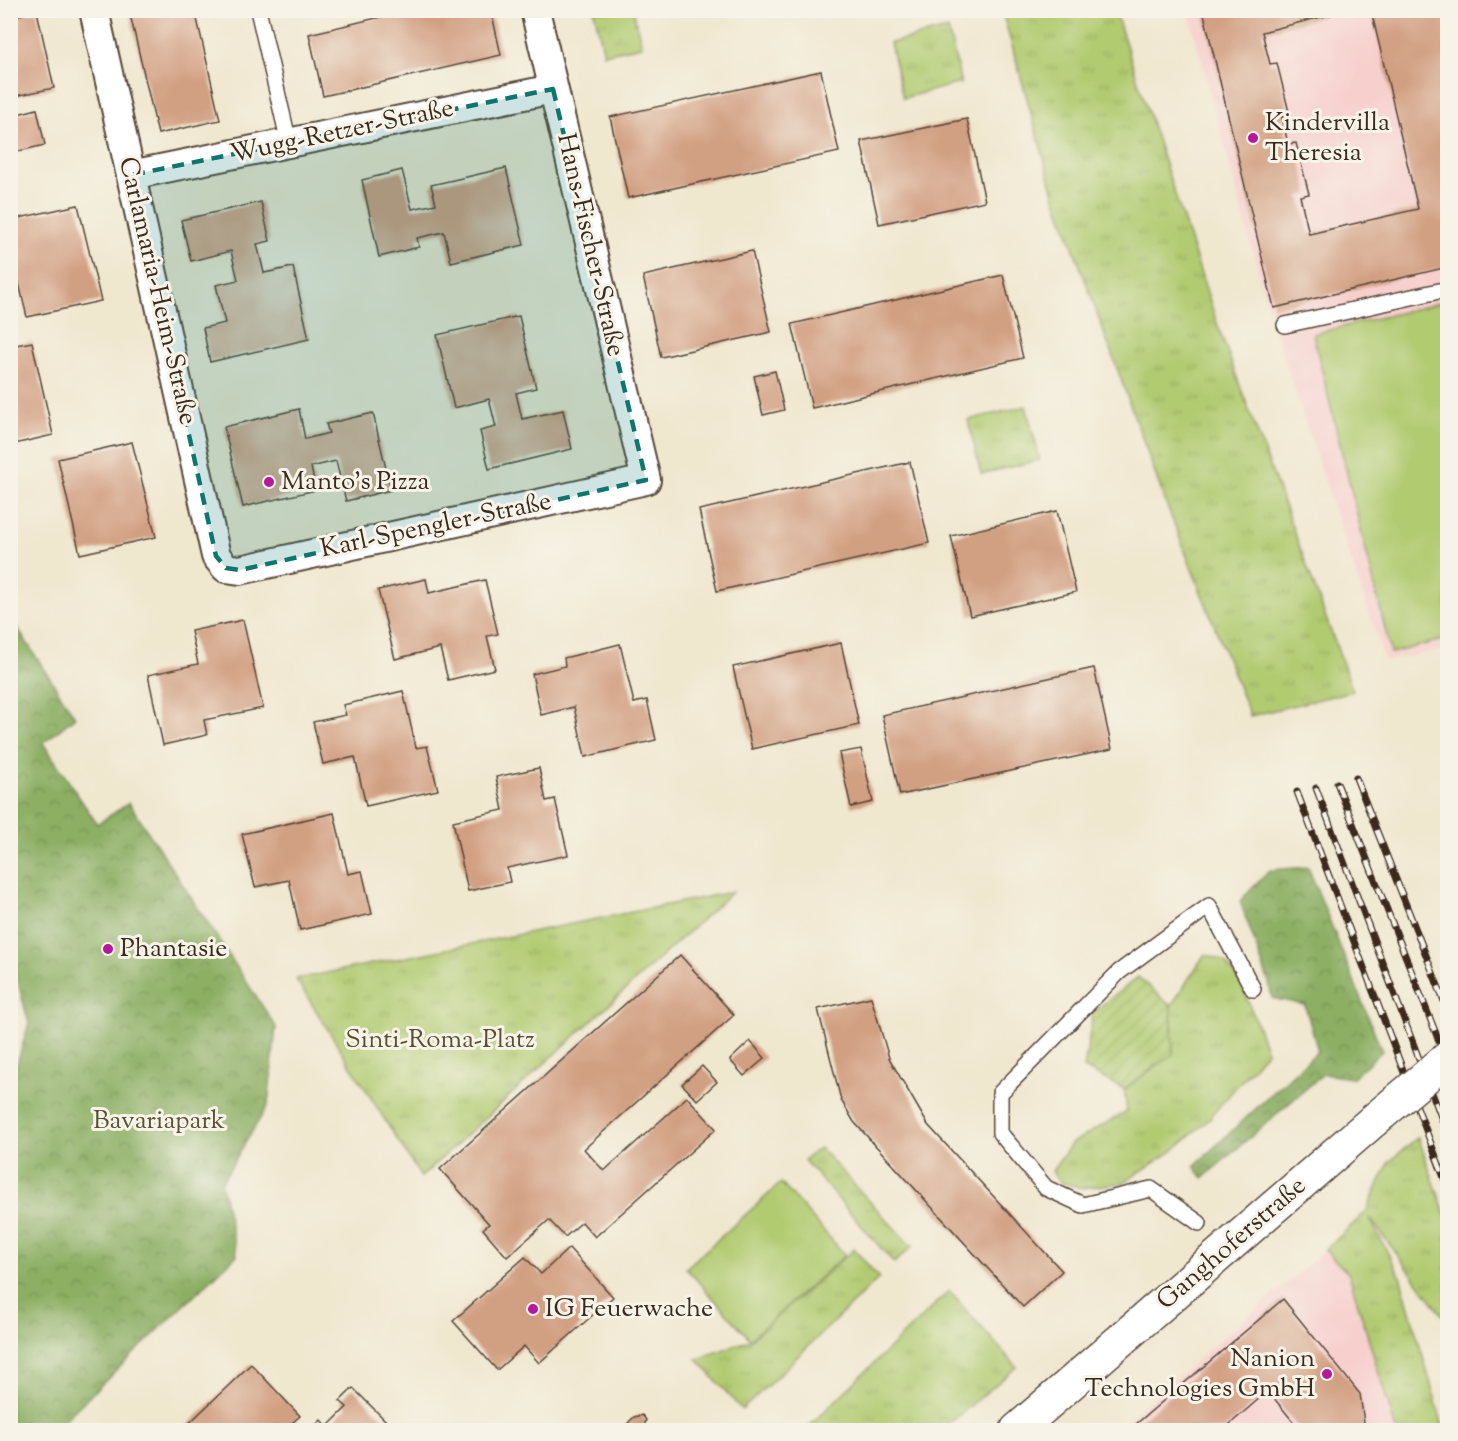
<svg xmlns="http://www.w3.org/2000/svg" width="1458" height="1441" font-family="'Sorts Mill Goudy',serif">
<style>
.built{fill:#f7d0ce}
.grass{fill:url(#grass-tufts);stroke:#767a48;stroke-width:1.5}
.forest{fill:url(#forest-crowns);stroke:#646c40;stroke-width:1.5}
.garden{fill:url(#garden-furrows);stroke:#767a48;stroke-width:1.5}
.pitch{fill:#b1cb71;stroke:#767a48;stroke-width:1.5}
.building{fill:#d19f81}
.lines{fill:none;stroke-linecap:round;stroke-linejoin:round}
.service-casing{stroke:#564639;stroke-width:18}
.minor-casing{stroke:#564639;stroke-width:32}
.tertiary-casing{stroke:#564639;stroke-width:36}
.service{stroke:#fff;stroke-width:15}
.minor{stroke:#fff;stroke-width:28}
.tertiary{stroke:#fff;stroke-width:33}
.rail-casing{stroke:#3b2a1e;stroke-width:7}
.rail{stroke:#f7f3e8;stroke-width:4.5;stroke-dasharray:14;stroke-linecap:butt}
.tertiary-bridge-casing{stroke:#564639;stroke-width:36;stroke-linecap:butt}
.tertiary-bridge{stroke:#fff;stroke-width:33}
.marked{fill:#0f766e;fill-opacity:0.2;stroke:#0f766e;stroke-width:4.5;stroke-dasharray:12 8;stroke-linejoin:round}
.poi-dot{fill:#b5179e;stroke:#f7f3e8;stroke-width:2}
.labels{text-anchor:middle;dominant-baseline:central;stroke-width:6;stroke-linejoin:round;paint-order:stroke}
.poi-label{font-size:26px;fill:#3b2a1e;stroke:#f7f3e8;text-anchor:start}
.street-label{font-size:26px;fill:#3b2a1e;stroke:#f7f3e8}
.park-label{font-size:26px;fill:#585233;stroke:#f7f3e8}
</style>
<defs>
<pattern id="grass-tufts" width="24" height="20" patternUnits="userSpaceOnUse" patternTransform="scale(1.5)"><rect width="24" height="20" fill="#b1cb71"/><path d="M3 7l-1-3M5 7V3M7 7l1-3M15 17l-1-3M17 17v-4M19 17l1-3" fill="none" stroke="#99ae61"/></pattern>
<pattern id="forest-crowns" width="20" height="18" patternUnits="userSpaceOnUse" patternTransform="scale(1.5)"><rect width="20" height="18" fill="#8caf63"/><path d="M2 6a3 3 0 1 1 6 0M12 15a3 3 0 1 1 6 0" fill="none" stroke="#748f51"/></pattern>
<pattern id="garden-furrows" width="10" height="10" patternUnits="userSpaceOnUse" patternTransform="scale(1.5)"><rect width="10" height="10" fill="#b1cb71"/><path d="M-1 1l2-2M0 10L10 0M9 11l2-2" fill="none" stroke="#99ae61"/></pattern>
</defs>
<rect width="100%" height="100%" fill="#f7f3e8"/>
<filter id="ink" filterUnits="userSpaceOnUse"><feTurbulence type="fractalNoise" baseFrequency=".0167" numOctaves="2"/><feDisplacementMap in="SourceGraphic" scale="12" xChannelSelector="R" yChannelSelector="G"/><feConvolveMatrix kernelMatrix="1 2 1 2 8 2 1 2 1" color-interpolation-filters="sRGB"/></filter>
<filter id="wash" filterUnits="userSpaceOnUse"><feTurbulence type="fractalNoise" baseFrequency=".008" numOctaves="4" result="noise"/><feDisplacementMap in="SourceGraphic" scale="24" xChannelSelector="R" yChannelSelector="G"/><feGaussianBlur stdDeviation="1.35" result="paint"/><feColorMatrix in="noise" values="0 0 0 0 0 0 0 0 0 0 0 0 0 0 0 0 0 1.4 0 .05"/><feComposite in="paint" operator="in"/></filter>
<g filter="url(#wash)">
<rect width="100%" height="100%" fill="#f0e7cf"/>
<g class="built">
<path d="M1188,11H1447V649L1385,661L1273,325Z"/>
<path d="M1325,1250L1349,1274L1396,1430H1116Z"/>
</g>
<g class="grass">
<path d="M594,11H633L642,46L604,54Z"/>
<path d="M1002,11H1115L1219,329L1353,691L1250,716L1164,498L1055,197Z"/>
<path d="M948,29L961,83L903,98L890,43Z"/>
<path d="M1026,406L1040,460L981,474L968,420Z"/>
<path d="M732,892L421,1177L296,979Z"/>
<path d="M1205,954C1212,957 1222,959 1227,964C1245,985 1257,1026 1267,1051L1207,1121L1174,1150L1123,1183L1082,1188L1060,1182L1052,1171L1072,1143L1127,1111L1124,1089L1173,1054L1171,1006Z"/>
<path d="M1418,1137L1447,1219V1321L1369,1217L1400,1276L1444,1430H1396L1349,1274L1325,1250L1366,1212L1389,1162Z"/>
<path d="M820,1148L912,1247L894,1263L804,1160Z"/>
<path d="M854,1249L879,1278L742,1410L697,1359L750,1340Z"/>
<path d="M949,1291L1017,1367L941,1430H805Z"/>
</g>
<g class="forest">
<path d="M11,618L75,717L43,743L97,824L129,803L276,1027L268,1105L221,1183L237,1255L57,1427L16,1430H10V1087L29,1023L11,957Z"/>
<path d="M1308,867L1382,1051L1352,1078L1323,1074L1203,1178L1194,1166L1318,1051L1305,1005L1272,998L1269,983L1240,901L1270,870Z"/>
</g>
<path class="garden" d="M1138,977L1171,1006L1173,1054L1124,1089L1084,1068L1093,1012Z"/>
<g class="pitch">
<path d="M1447,301V639L1391,653L1313,334Z"/>
<path d="M781,1183L845,1255L750,1339L686,1268Z"/>
</g>
<g id="blocks">
<g class="building">
<path d="M129,10H195L220,120L158,134Z"/>
<path d="M410,10H491L501,55L323,96L309,34Z"/>
<path d="M1203,10H1349L1262,32L1270,64L1277,63L1290,116L1282,117L1288,144L1296,143L1309,194L1300,196L1309,234L1418,209L1371,10H1448V267L1274,308Z"/>
<path d="M37,11L54,88L10,97V17Z"/>
<path d="M821,71L839,152L628,198L610,117Z"/>
<path d="M37,109L45,145L10,153V116Z"/>
<path d="M967,119L985,201L879,224L861,141Z"/>
<path d="M506,168L524,245L451,262L444,232L417,238L419,247L379,257L362,180L402,170L412,209L436,204L431,185Z"/>
<path d="M261,202L270,241L257,244L264,273L293,267L309,339L210,362L203,328L225,323L216,285L238,280L231,251L191,261L181,220Z"/>
<path d="M78,205L101,301L27,317L10,245V220Z"/>
<path d="M752,251L771,332L661,357L643,276Z"/>
<path d="M1003,275L1023,358L812,408L792,324Z"/>
<path d="M519,316L536,388L516,393L522,419L563,410L572,449L489,469L480,431L496,427L489,399L454,408L437,335Z"/>
<path d="M32,342L53,435L10,445V346Z"/>
<path d="M775,371L784,410L763,415L754,376Z"/>
<path d="M299,409L305,439L329,433L326,424L373,413L391,490L346,501L336,461L311,467L316,490L243,507L224,427Z"/>
<path d="M132,442L156,537L80,554L58,459Z"/>
<path d="M910,462L929,543L717,591L699,510Z"/>
<path d="M1057,511L1076,592L970,616L951,536Z"/>
<path d="M426,579L429,593L485,580L498,634L487,636L495,669L448,680L440,648L395,659L378,590Z"/>
<path d="M243,620L263,708L204,720L207,735L163,745L148,675L198,664L191,631Z"/>
<path d="M841,643L859,725L752,749L733,667Z"/>
<path d="M620,644L634,703L647,700L656,740L585,757L574,707L541,715L532,674L565,666L564,658Z"/>
<path d="M1094,668L1112,749L900,795L882,715Z"/>
<path d="M403,691L416,748L427,746L438,790L366,806L355,757L323,764L313,722L346,715L343,705Z"/>
<path d="M861,749L873,802L851,807L839,753Z"/>
<path d="M539,768L546,801L555,799L568,855L507,868L510,882L468,891L453,821L503,810L496,777Z"/>
<path d="M334,813L348,874L362,871L372,914L300,930L289,880L255,887L242,834Z"/>
<path d="M680,955L734,1015L584,1149L604,1171L687,1097L716,1129L595,1237L582,1222L565,1237L549,1220L507,1257L483,1229L489,1224L440,1169Z"/>
<path d="M871,997L889,1058L928,1125L1062,1271L1023,1307L854,1122L841,1100L818,1009Z"/>
<path d="M750,1041L765,1058L744,1076L730,1060Z"/>
<path d="M702,1066L717,1082L697,1100L682,1084Z"/>
<path d="M569,1248L613,1297L539,1363L524,1346L497,1370L453,1321L525,1257L541,1274Z"/>
<path d="M1283,1299L1360,1394L1365,1430H1300L1268,1391L1223,1430H1129Z"/>
<path d="M251,1364L300,1416L284,1430H182Z"/>
<path d="M353,1388L395,1430H310L321,1420L327,1427L347,1407L340,1401Z"/>
<path d="M642,1415L646,1420L643,1430H626L627,1424L634,1417Z"/>
</g>
</g>
</g>
<g filter="url(#ink)">
<use href="#blocks" fill-opacity="0" stroke="#564639" stroke-width="1.5"/>
<g class="lines">
<g class="service-casing">
<g id="service">
<path d="M258,10L289,143"/>
<path d="M1285,325L1448,289"/>
<path d="M1199,1223L1151,1189L1083,1205L1046,1188L1000,1133V1093L1119,972L1209,906L1253,989"/>
</g>
</g>
<g class="minor-casing">
<g id="minor">
<path d="M94,10L216,556L226,568L240,570L646,480L535,10"/>
<path d="M131,175L553,89"/>
</g>
</g>
<g class="tertiary-casing">
<path id="tertiary" d="M1017,1430L1373,1121"/>
</g>
<use href="#service" class="service"/>
<use href="#minor" class="minor"/>
<use href="#tertiary" class="tertiary"/>
<g class="rail-casing">
<g id="rail">
<path d="M1356,778L1448,1011"/>
<path d="M1337,783L1448,1064"/>
<path d="M1316,788L1448,1135"/>
<path d="M1297,792L1448,1188"/>
</g>
</g>
<use href="#rail" class="rail"/>
<g class="tertiary-bridge-casing">
<path id="tertiary-bridge" d="M1373,1121L1448,1058"/>
</g>
<use href="#tertiary-bridge" class="tertiary-bridge"/>
</g>
</g>
<path class="marked" d="M553,89L646,480L240,570L226,568L216,556L131,175Z"/>
<g class="poi-dot">
<circle cx="1253" cy="138" r="6"/>
<circle cx="269" cy="482" r="6"/>
<circle cx="108" cy="949" r="6"/>
<circle cx="533" cy="1309" r="6"/>
<circle cx="1327" cy="1374" r="6"/>
</g>
<g class="labels">
<g class="poi-label">
<text x="1265" y="123">Kindervilla<tspan x="1265" dy="30">Theresia</tspan></text>
<text x="281" y="482">Manto's Pizza</text>
<text x="120" y="949">Phantasie</text>
<text x="545" y="1309">IG Feuerwache</text>
<text x="1315" y="1359" text-anchor="end">Nanion<tspan x="1315" dy="30">Technologies GmbH</tspan></text>
</g>
<g class="street-label">
<text transform="translate(342 132) rotate(-12)">Wugg-Retzer-Straße</text>
<text transform="translate(590 245) rotate(77)">Hans-Fischer-Straße</text>
<text transform="translate(157 291) rotate(77)">Carlamaria-Heim-Straße</text>
<text transform="translate(436 526) rotate(-12)">Karl-Spengler-Straße</text>
<text transform="translate(1232 1244) rotate(-41)">Ganghoferstraße</text>
</g>
<g class="park-label">
<text x="440" y="1040">Sinti-Roma-Platz</text>
<text x="159" y="1121">Bavariapark</text>
</g>
</g>
<rect width="1458" height="1441" fill="none" stroke="#f7f3e8" stroke-width="36"/>
</svg>
